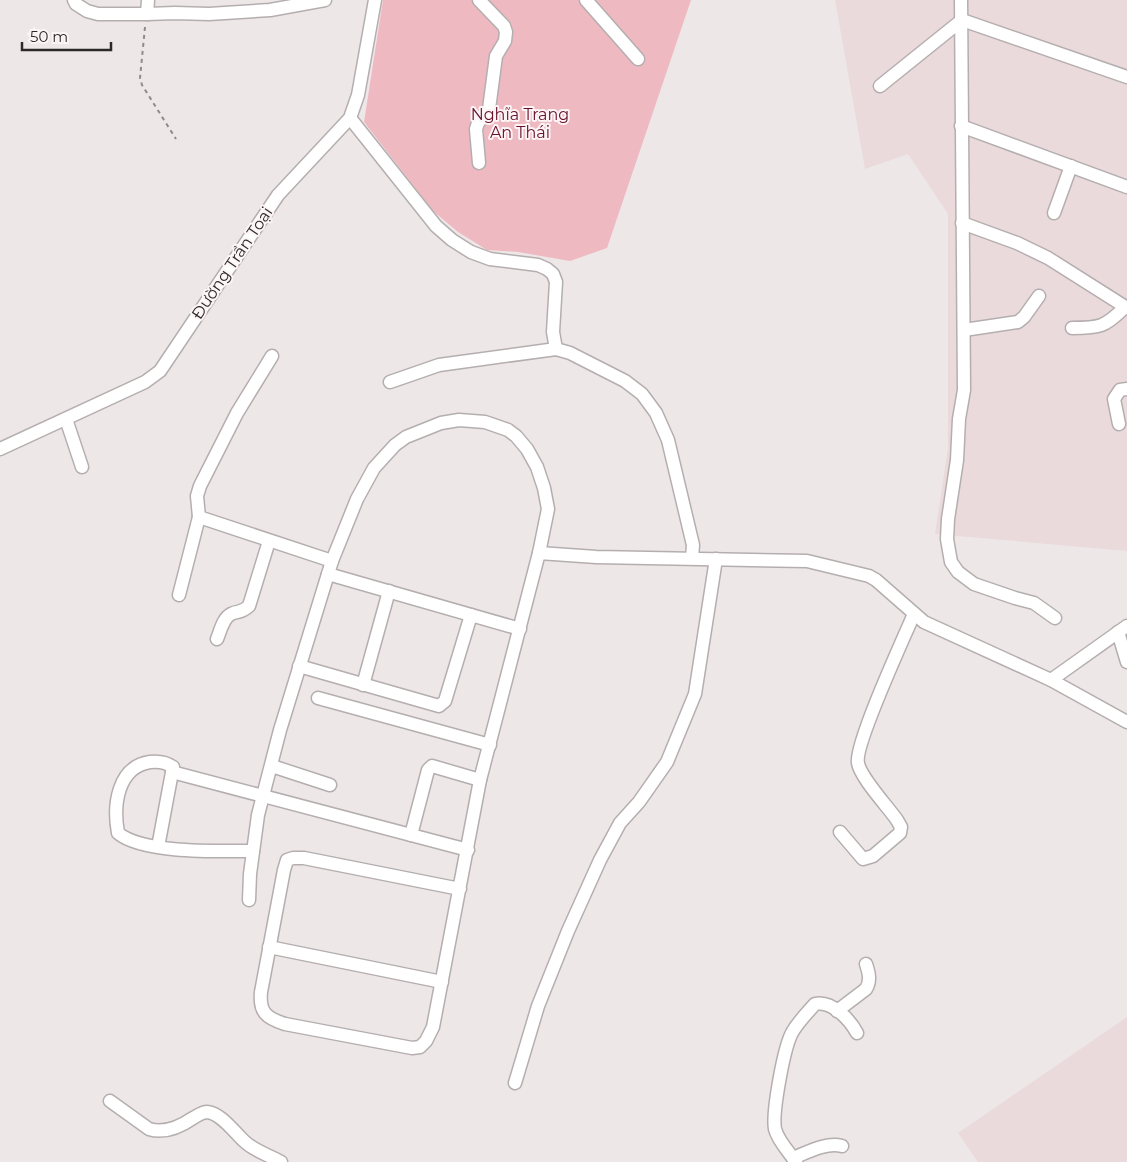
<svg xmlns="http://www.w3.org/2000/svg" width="1127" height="1162" font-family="Montserrat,sans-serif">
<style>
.built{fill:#eadadc}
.green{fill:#efb9c2}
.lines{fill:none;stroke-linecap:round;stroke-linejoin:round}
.minor-casing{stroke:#b5aeaf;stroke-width:15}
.path{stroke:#8f8a8b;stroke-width:2;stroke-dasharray:4 4;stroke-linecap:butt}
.minor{stroke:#fff;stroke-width:12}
.labels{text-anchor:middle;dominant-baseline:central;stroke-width:4;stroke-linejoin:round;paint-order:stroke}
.park-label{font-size:16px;fill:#68122e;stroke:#fcf4f5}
.street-label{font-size:16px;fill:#2c292a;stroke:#fcf4f5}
</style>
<rect width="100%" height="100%" fill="#eee7e8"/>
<g class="built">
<path d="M835,0H1127V551L935,534L948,448V214L908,154L865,169Z"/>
<path d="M1127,1017V1162H978L958,1133Z"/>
</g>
<path class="green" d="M383,0H691L607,248L570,261L518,252L487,250L458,232L433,211L364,122Z"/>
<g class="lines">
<g class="minor-casing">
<g id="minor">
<path d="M74,0L76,4L87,11L98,14H147L175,13L209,14L270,10L325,0"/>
<path d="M586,0L638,59"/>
<path d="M961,0L964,390L959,419L957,460L948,519L947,539L951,562L958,572L974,584L1015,598L1034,603L1055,618"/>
<path d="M147,14L148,0"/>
<path d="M880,86L962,20L1127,77"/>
<path d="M350,118L436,226L452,240L471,252L490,259L538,265L547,269L553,274L556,282L553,332L556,349L570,353L625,381L642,394L656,413L668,440L693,545L692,558"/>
<path d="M961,126L1127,187"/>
<path d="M479,163L476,129L478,123L489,109L496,56L505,41L506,32L504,26L479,0"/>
<path d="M1054,213L1071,166"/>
<path d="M962,223L1017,243L1048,258L1127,308"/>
<path d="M1072,328C1100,328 1105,327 1125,307"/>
<path d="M964,330L1018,322L1024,317L1039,296"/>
<path d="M272,356L237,413L200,486L197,496L199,517L332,561"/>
<path d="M390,382L439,365L556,349"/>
<path d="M66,419L82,467"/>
<path d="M1119,424L1114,399L1120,390L1127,389"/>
<path d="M0,449L145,382L160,371L278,195L350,118L358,95L375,0"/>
<path d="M328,574L520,629"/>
<path d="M179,595L199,517"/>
<path d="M1118,632L1127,662"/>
<path d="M217,639C220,632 223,618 231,614C239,610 240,614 249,606L269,541"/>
<path d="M299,666L439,706L445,701L471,615"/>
<path d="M1051,680L1127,626"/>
<path d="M363,685L389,591"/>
<path d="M318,698L490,745"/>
<path d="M272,766L330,785"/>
<path d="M172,772L468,850"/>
<path d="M840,832L863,859L873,856L900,833L901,827L897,820C888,807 860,777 858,763C854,746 904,637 914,614"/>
<path d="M411,835L428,770L432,766L480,780"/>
<path d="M158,847L173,767C166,762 158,761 150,762C117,767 113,806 118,833C143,854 220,851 253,851"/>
<path d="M460,889L304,858H293L287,860L284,870L261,992C259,1012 266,1018 285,1024L412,1048L420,1047L426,1041L433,1027L480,780L539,553L596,557L807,561L869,576L876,580L924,622L1051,680L1127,722"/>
<path d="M249,900L250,874L258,815L280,730L332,561L357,499L374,468L395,445L406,437L441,423L459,420L485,422L508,430L516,436L527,449L537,467L544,488L548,509L539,553"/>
<path d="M269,947L442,982"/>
<path d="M837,1011L866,989C871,981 869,973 866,964"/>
<path d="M515,1083L538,1006L568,931L600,860L620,823L639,802L667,762L695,694L716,559"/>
<path d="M110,1101L149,1129C165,1134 180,1127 193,1118C197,1116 202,1112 207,1112C221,1113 235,1133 244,1141C254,1151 269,1155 281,1162"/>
<path d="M793,1158C808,1152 826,1142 842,1146"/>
<path d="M796,1162C789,1152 778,1141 775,1129C772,1113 784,1045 793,1031C799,1021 808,1012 815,1004C832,1000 850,1020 857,1033"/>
</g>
</g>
<path class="path" d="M145,27L140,78L142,85L176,139"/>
<use href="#minor" class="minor"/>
</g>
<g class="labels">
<g class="park-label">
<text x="520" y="114">Nghĩa Trang<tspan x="520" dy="18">An Thái</tspan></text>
</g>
<g class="street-label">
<text transform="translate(232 263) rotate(-56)">Đường Trần Toại</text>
</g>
</g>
<path d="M22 42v8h89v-8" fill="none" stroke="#2c292a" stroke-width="2.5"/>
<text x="30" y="42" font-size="15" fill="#2c292a" stroke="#fcf4f5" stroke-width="4" paint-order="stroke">50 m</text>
</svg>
